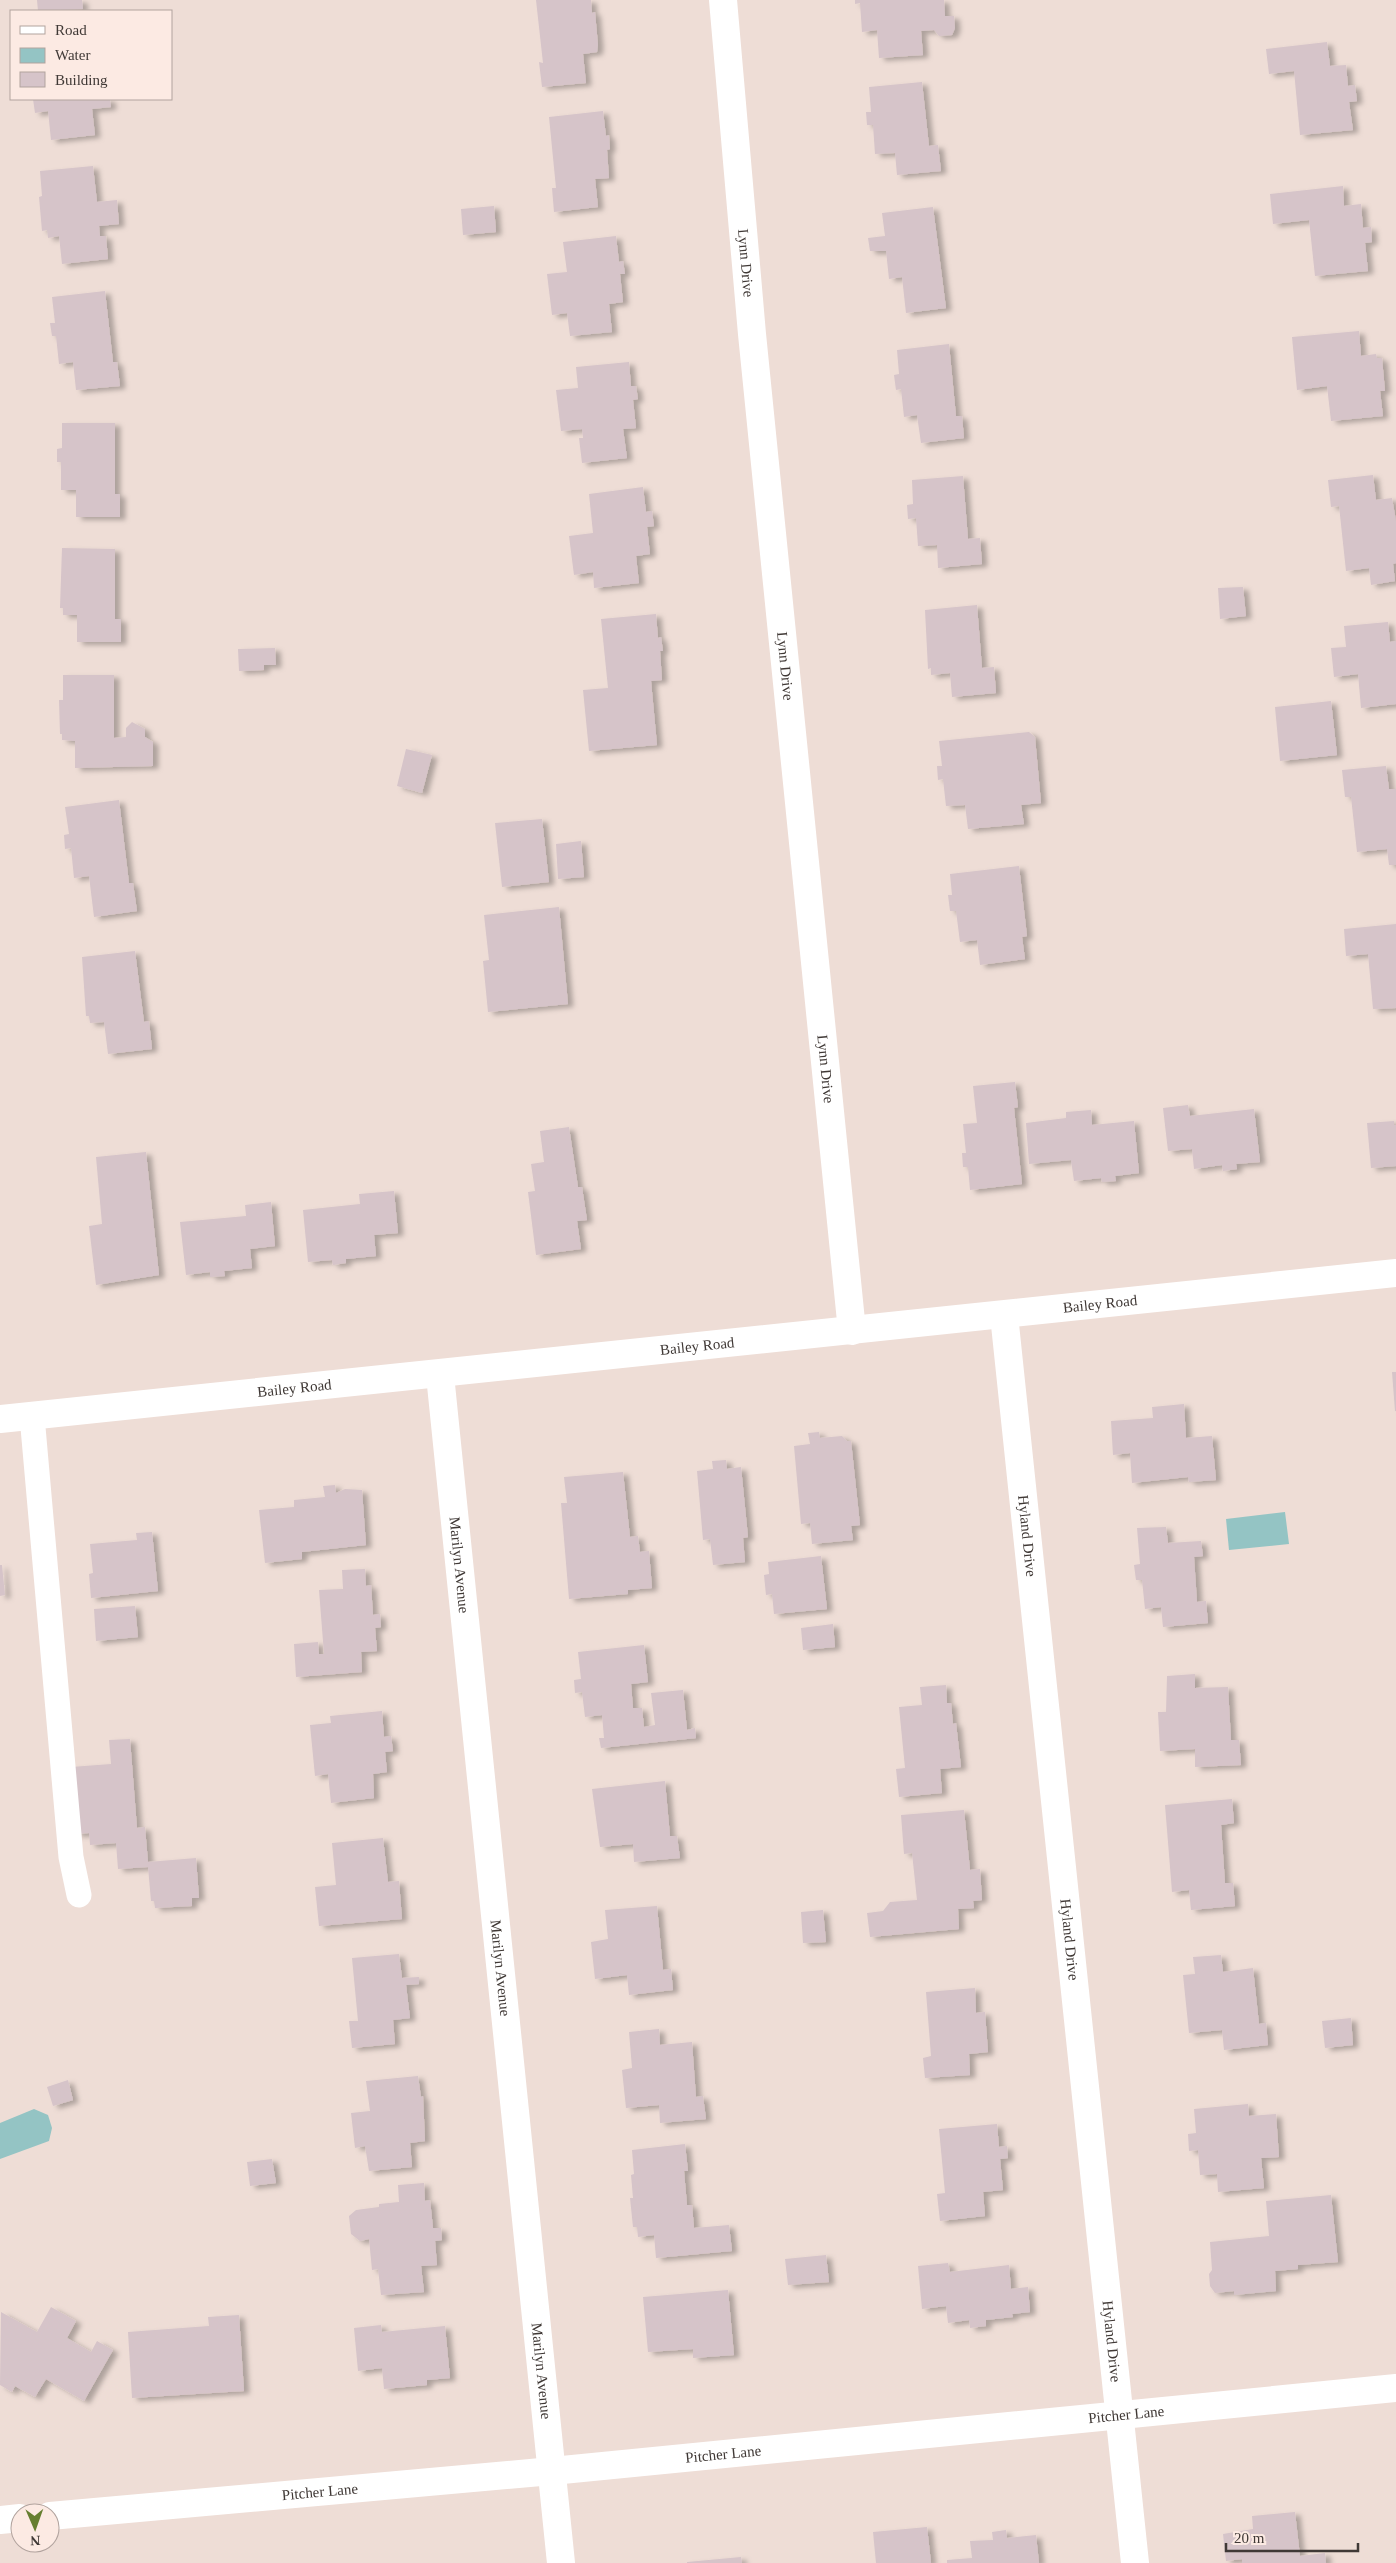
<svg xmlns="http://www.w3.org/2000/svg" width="1396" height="2563" font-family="'Times New Roman',serif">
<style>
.water{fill:#94c4c4}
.building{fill:#d6c4c9;filter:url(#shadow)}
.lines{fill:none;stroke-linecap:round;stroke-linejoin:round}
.lane{stroke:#fff;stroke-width:25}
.street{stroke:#fff;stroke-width:28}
.secondary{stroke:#fff;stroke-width:28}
.labels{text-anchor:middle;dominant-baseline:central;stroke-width:4;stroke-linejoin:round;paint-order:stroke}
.street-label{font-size:15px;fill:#403936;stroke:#fceae3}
</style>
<defs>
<filter id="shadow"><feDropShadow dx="5.5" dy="3" stdDeviation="2.5" flood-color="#0004"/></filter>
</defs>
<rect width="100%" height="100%" fill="#eeddd6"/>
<g class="water">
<path d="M1285,1512L1289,1544L1229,1550L1226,1519Z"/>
<path d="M34,2109L48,2115L52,2128L49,2141L0,2159V2123Z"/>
</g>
<g class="building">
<path d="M37,0H82L83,9L38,11Z"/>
<path d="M536,0H591L592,13L595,12L598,45L597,52L583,54L586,83L542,87L539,62L543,63Z"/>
<path d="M855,0H944L945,16H954L955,28L952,35L939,36L934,30L921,31L923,55L879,58L877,30L862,32L860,3L855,4Z"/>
<path d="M1327,42L1330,66L1346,65L1348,86L1355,85L1357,101L1349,102L1353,130L1300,135L1294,71L1269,74L1266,49Z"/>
<path d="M922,82L929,146L938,145L941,171L897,175L895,153L875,154L873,125H867L866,112H871L869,87Z"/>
<path d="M33,99H110L111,107L92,109L95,135L51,140L48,111L35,113Z"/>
<path d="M603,111L606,136L609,135L610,149L607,150L609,178L595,179L598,207L554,212L552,188H556L549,117Z"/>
<path d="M93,166L97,202L117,200L119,224L99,226L100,236H106L108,259L62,264L59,236L48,238L47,230L42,231L39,197L42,196L40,171Z"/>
<path d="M1343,186L1344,206L1361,204L1363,228L1371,227L1372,242L1365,243L1368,271L1315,276L1309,220L1273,224L1270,194Z"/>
<path d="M494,206L496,232L463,235L461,209Z"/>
<path d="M933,207L946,308L906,313L902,277L889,279L886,251H870L868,238L885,236L882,213Z"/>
<path d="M616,236L619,262L623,261L625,274H620L623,302L609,304L612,332L570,336L567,313L552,315L547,274L567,272L563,242Z"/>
<path d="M105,291L113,362H117L120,386L76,390L73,362L59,364L56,336H52L50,323H55L52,297Z"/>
<path d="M1359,331L1361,356L1376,354L1377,358H1382L1385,391H1380L1383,416L1331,421L1327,386L1297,390L1292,337Z"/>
<path d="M949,344L956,416H962L964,438L921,443L917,415L904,417L901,389L896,390L894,375L899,374L897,350Z"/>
<path d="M629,362L631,386H636L638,399L633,400L636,428L623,429L627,458L582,463L579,438H583L582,429L561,431L556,390L578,388L576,367Z"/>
<path d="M62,423H115V494H120V517H76V490H61V462H57V449L62,448Z"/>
<path d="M1373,475L1376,500L1392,498L1396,521V563L1393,564L1395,581L1371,585L1369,568L1346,571L1339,506L1331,507L1328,480Z"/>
<path d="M963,476L968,539L980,538L982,564L938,568L937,545L918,546L916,518L908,519L907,505L913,504L912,480Z"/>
<path d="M643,487L646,512L652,511L654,526L647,527L650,554L636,556L639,583L594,588L593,572L574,575L569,536L593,533L589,494Z"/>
<path d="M62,548L115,549V619H121V642H77V615H63V608H60Z"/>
<path d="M1243,587L1246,616L1220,619L1218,588Z"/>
<path d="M977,605L982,668L994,667L996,693L952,697L950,673L931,675V668L928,669L925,610Z"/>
<path d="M656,614L658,638L661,637L663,651H660L662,680L651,681L657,745L589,751L583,690L608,688L601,619Z"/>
<path d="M1388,622L1390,642L1396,641V704L1361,708L1358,674L1334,677L1331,648L1346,647L1344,626Z"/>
<path d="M275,648L276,665H264V670L239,671L238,649Z"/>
<path d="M63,675H114V738L126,737V728L132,722L145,729V737L153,742V766L75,768V741L62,740V734H60L59,700H63Z"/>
<path d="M1331,701L1337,755L1280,761L1275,707Z"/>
<path d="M1029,732L1035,737L1041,803L1021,805L1024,824L968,829L965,805L946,806L943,779L938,780L937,766H942L939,741Z"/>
<path d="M406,749L432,755L422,793L397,786Z"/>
<path d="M1386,766L1389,789H1396V865H1389L1387,849L1357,852L1351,797H1345L1342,770Z"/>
<path d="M119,800L129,883H133L137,911L94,917L89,876L74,878L71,848L65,849L64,835L69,834L65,807Z"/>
<path d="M542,819L549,882L502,887L495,823Z"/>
<path d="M581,841L584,877L558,879L556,844Z"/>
<path d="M1019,866L1027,936L1022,937L1025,959L980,965L977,940L960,942L956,911H950L948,895H952L950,874Z"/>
<path d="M559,907L568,1004L488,1012L483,961L489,960L484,915Z"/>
<path d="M1396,924V1008L1373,1009L1368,954L1346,956L1344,929Z"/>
<path d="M135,951L144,1022L149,1021L152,1049L108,1054L104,1022L90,1023L89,1016H86L82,957Z"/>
<path d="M1015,1082L1018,1107L1014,1108L1022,1184L970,1190L968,1167H963L962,1153H966L963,1124L977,1123L973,1086Z"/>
<path d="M1188,1105L1190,1116L1254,1109L1260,1162L1236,1164L1237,1169L1223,1171L1222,1165L1194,1169L1192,1149L1168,1151L1163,1108Z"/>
<path d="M1091,1110L1092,1125L1134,1121L1139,1173L1115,1176L1116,1181L1102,1182L1101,1178L1074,1181L1071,1160L1029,1164L1026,1123L1066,1118V1112Z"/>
<path d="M1394,1121V1125H1396V1166L1371,1168L1367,1123Z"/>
<path d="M569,1127L578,1187H582L587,1220L577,1221L581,1249L536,1255L528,1192L535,1191L531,1164L544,1162L540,1131Z"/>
<path d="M146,1152L159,1275L96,1285L89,1226L102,1224L96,1157Z"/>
<path d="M394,1191L398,1233L374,1235L376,1256L346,1259V1263L333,1265L332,1260L308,1262L303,1210L360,1204L359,1194Z"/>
<path d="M271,1202L275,1246L250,1249L252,1268L224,1271L225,1276L210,1277V1272L186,1275L180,1222L246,1216L245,1205Z"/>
<path d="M1392,1372H1396V1411H1395Z"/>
<path d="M1184,1404L1186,1438L1212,1436L1216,1480L1189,1482L1188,1477L1132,1483L1130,1453L1113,1455L1111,1421L1153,1418L1152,1407Z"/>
<path d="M819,1432L820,1438L842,1436L847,1441H851L860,1525L851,1526L853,1540L812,1544L810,1523L801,1524L794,1446L810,1444L808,1433Z"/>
<path d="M726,1460L727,1469L741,1467L748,1537L743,1538L745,1562L713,1565L710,1539L703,1540L697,1471L713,1469L712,1461Z"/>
<path d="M623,1472L630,1537L638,1536L640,1552L649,1551L652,1588L628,1590V1594L569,1599L561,1503H567L564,1477Z"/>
<path d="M335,1485L336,1493L345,1489L362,1490L366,1545L302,1552V1559L265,1563L259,1510L294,1507V1500L325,1497L323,1486Z"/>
<path d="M1166,1527L1168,1543L1201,1541L1203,1556L1194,1557L1197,1602L1206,1601L1208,1623L1163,1627L1161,1607L1145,1609L1142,1580H1136L1134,1565L1140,1564L1137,1528Z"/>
<path d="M152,1532L158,1591L91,1598L89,1574L93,1573L90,1544L137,1540L136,1533Z"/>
<path d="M821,1556L827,1609L774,1614L772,1594L766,1595L764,1575L769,1574L768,1562Z"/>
<path d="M0,1565H2L5,1595L0,1596Z"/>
<path d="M365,1569L366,1586L371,1585L373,1615L380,1614L381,1627L375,1628L377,1651L361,1652L362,1672L296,1677L294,1644L318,1642L319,1654H324L319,1590L343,1589L342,1570Z"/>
<path d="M135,1606L138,1637L96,1641L94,1609Z"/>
<path d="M833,1624L835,1647L803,1650L801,1628Z"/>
<path d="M644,1645L648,1682L631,1684L633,1708H642L644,1727L655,1725L651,1693L683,1690L687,1730L695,1728L696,1738L601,1748L599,1738H604L602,1715L585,1717L582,1692L575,1693L574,1680L581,1679L578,1652Z"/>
<path d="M1195,1674V1688L1228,1687L1231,1740H1239L1241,1765L1195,1767V1749L1160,1751L1158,1712H1166L1167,1676Z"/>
<path d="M946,1685L947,1703H951L953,1724L956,1723L961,1767L940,1769L942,1793L899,1797L896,1769L905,1768L899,1707L922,1705L920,1687Z"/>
<path d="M382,1711L384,1737L391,1736L393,1751L385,1752L387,1772L373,1774L374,1798L331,1803L328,1774L315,1776L310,1725L331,1723L330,1716Z"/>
<path d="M130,1739L137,1828L145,1827L148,1862L196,1858L199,1898H192V1906L155,1908L154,1901H151L148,1867L118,1869L116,1843L90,1845L89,1833L76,1834L71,1767L111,1764L109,1740Z"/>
<path d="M665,1781L670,1836H677L680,1858L634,1862L633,1844L600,1847L592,1789Z"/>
<path d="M1232,1799L1234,1823L1221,1825L1225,1883H1233L1235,1906L1191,1910L1189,1890L1172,1892L1165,1805Z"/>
<path d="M964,1810L970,1870L980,1869L982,1900L973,1901L974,1908L958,1909L959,1929L870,1937L867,1913L883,1911L890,1902L917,1900L912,1853L904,1854L901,1815Z"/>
<path d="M383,1838L388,1882L399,1881L402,1919L319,1926L315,1887L336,1885L332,1843Z"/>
<path d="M657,1906L663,1970L671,1969L673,1990L629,1995L627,1975L595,1979L591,1942L608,1939L605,1910Z"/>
<path d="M823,1910L826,1942L803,1943L801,1912Z"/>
<path d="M399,1954L402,1978L419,1977V1984L406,1985L410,2018L393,2020L395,2044L352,2048L349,2021H358L352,1958Z"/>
<path d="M1221,1955L1223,1972L1253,1968L1259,2024L1266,2023L1268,2045L1224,2050L1222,2030L1189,2033L1183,1975L1195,1974L1193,1957Z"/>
<path d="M975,1988L976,2013L985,2012L988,2052L969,2054L970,2075L925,2078L923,2058L931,2056L926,1992Z"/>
<path d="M1351,2018L1353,2045L1325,2048L1322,2021Z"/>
<path d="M659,2029L660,2045L692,2042L696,2097L703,2096L706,2119L660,2123L659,2105L626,2108L622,2070L632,2068L629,2032Z"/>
<path d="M418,2076L421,2097L423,2096L425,2141L410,2143L412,2167L369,2171L365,2146L355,2148L351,2113L370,2111L366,2081Z"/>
<path d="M68,2080L73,2100L53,2106L47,2087Z"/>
<path d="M1248,2104L1249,2116L1276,2114L1279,2157L1261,2158L1264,2188L1218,2192L1217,2174L1200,2175L1198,2150L1189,2151L1188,2134L1196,2133L1194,2109Z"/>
<path d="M997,2124L999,2147L1007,2146L1008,2158L1000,2159L1003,2190L983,2192L985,2216L940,2221L937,2194L945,2193L939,2129Z"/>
<path d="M685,2144L688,2171H684L687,2205H692L694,2228L729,2225L732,2251L656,2258L654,2235L638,2237L637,2227H633L630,2198H633L631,2175L634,2174L632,2150Z"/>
<path d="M272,2159L276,2183L250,2186L247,2162Z"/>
<path d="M424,2183L425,2201L430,2200L433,2228H441L442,2240L435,2241L437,2265L421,2266L424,2292L381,2295L378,2269L372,2270L369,2239L360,2241L351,2234L349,2216L356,2210L379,2207V2204L399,2202L398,2185Z"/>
<path d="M1331,2195L1338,2262L1298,2265V2269L1275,2271L1276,2291L1234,2295V2291L1215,2293L1210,2286L1209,2274L1212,2270L1210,2242L1269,2236L1266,2201Z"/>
<path d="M826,2255L829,2282L788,2285L785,2259Z"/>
<path d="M948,2263L950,2272L1009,2265L1011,2289L1028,2287L1030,2312L1012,2314L1013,2317L986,2320V2326L970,2328L969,2320L948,2323L946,2306L922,2309L918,2266Z"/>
<path d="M728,2290L734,2355L693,2358V2349L648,2352L643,2297Z"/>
<path d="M51,2307L76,2321L67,2338L91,2352L97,2341L113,2350L84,2401L46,2379L35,2397L15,2386L12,2392L0,2385L1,2312L37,2332Z"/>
<path d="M239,2315L244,2391L132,2398L128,2332L209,2326L208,2317Z"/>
<path d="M381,2325L382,2332L445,2326L450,2378L427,2380V2385L384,2389L382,2368L358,2371L354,2328Z"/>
<path d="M1295,2512L1300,2556L1325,2553L1326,2563H1242V2559L1226,2561L1223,2534L1253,2529L1252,2516Z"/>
<path d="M927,2527L931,2563H876L873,2532Z"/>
<path d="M1006,2530L1007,2538L1036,2535L1039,2563H947V2560L972,2558L970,2541L993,2540L992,2532Z"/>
<path d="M741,2557L742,2563H687V2562Z"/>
</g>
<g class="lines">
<path class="lane" d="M32,1416L71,1857L79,1895"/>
<g class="street">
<path id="s1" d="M723,0L752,334L852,1331"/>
<path id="s2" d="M1004,1315L1135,2563"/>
<path id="s3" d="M440,1375L561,2563"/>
<path id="s4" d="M50,2516L552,2471L1396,2388"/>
<path d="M0,2520L20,2518"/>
</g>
<path class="secondary" id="s5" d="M0,1419L1396,1273"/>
</g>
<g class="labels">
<g class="street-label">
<text stroke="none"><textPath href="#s1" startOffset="264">Lynn Drive</textPath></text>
<text stroke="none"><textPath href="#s1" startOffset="669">Lynn Drive</textPath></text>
<text stroke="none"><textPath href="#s1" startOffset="1074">Lynn Drive</textPath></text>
<text stroke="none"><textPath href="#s5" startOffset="1106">Bailey Road</textPath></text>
<text stroke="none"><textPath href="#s5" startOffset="701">Bailey Road</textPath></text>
<text stroke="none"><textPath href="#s5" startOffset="296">Bailey Road</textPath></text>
<text stroke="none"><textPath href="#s2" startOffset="222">Hyland Drive</textPath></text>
<text stroke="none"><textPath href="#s3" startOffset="191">Marilyn Avenue</textPath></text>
<text stroke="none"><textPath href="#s2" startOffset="628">Hyland Drive</textPath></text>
<text stroke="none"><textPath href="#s3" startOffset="596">Marilyn Avenue</textPath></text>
<text stroke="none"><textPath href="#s2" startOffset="1032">Hyland Drive</textPath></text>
<text stroke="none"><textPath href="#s3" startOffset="1001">Marilyn Avenue</textPath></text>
<text stroke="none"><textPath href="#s4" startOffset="1081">Pitcher Lane</textPath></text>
<text stroke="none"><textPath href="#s4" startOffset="676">Pitcher Lane</textPath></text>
<text stroke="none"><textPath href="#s4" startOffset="271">Pitcher Lane</textPath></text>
</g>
</g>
<rect x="10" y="10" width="162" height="90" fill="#fceae3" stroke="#b1a39e"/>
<rect x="20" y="26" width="25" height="8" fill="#ffffff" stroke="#b1a39e"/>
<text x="55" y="35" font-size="15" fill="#403936">Road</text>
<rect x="20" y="48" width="25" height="15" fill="#94c4c4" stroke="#b1a39e"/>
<text x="55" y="60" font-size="15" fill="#403936">Water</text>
<rect x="20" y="72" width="25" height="15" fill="#d6c4c9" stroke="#b1a39e"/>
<text x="55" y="85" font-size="15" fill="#403936">Building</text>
<g transform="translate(35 2528) rotate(178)"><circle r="24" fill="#fceae3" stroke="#b1a39e"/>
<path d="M0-4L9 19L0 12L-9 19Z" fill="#667e30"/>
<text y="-8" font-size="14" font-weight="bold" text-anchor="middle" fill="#403936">N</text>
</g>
<path d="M1226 2543v8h132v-8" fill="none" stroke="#403936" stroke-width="2.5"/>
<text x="1234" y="2543" font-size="15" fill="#403936" stroke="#fceae3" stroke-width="4" paint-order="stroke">20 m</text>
</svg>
